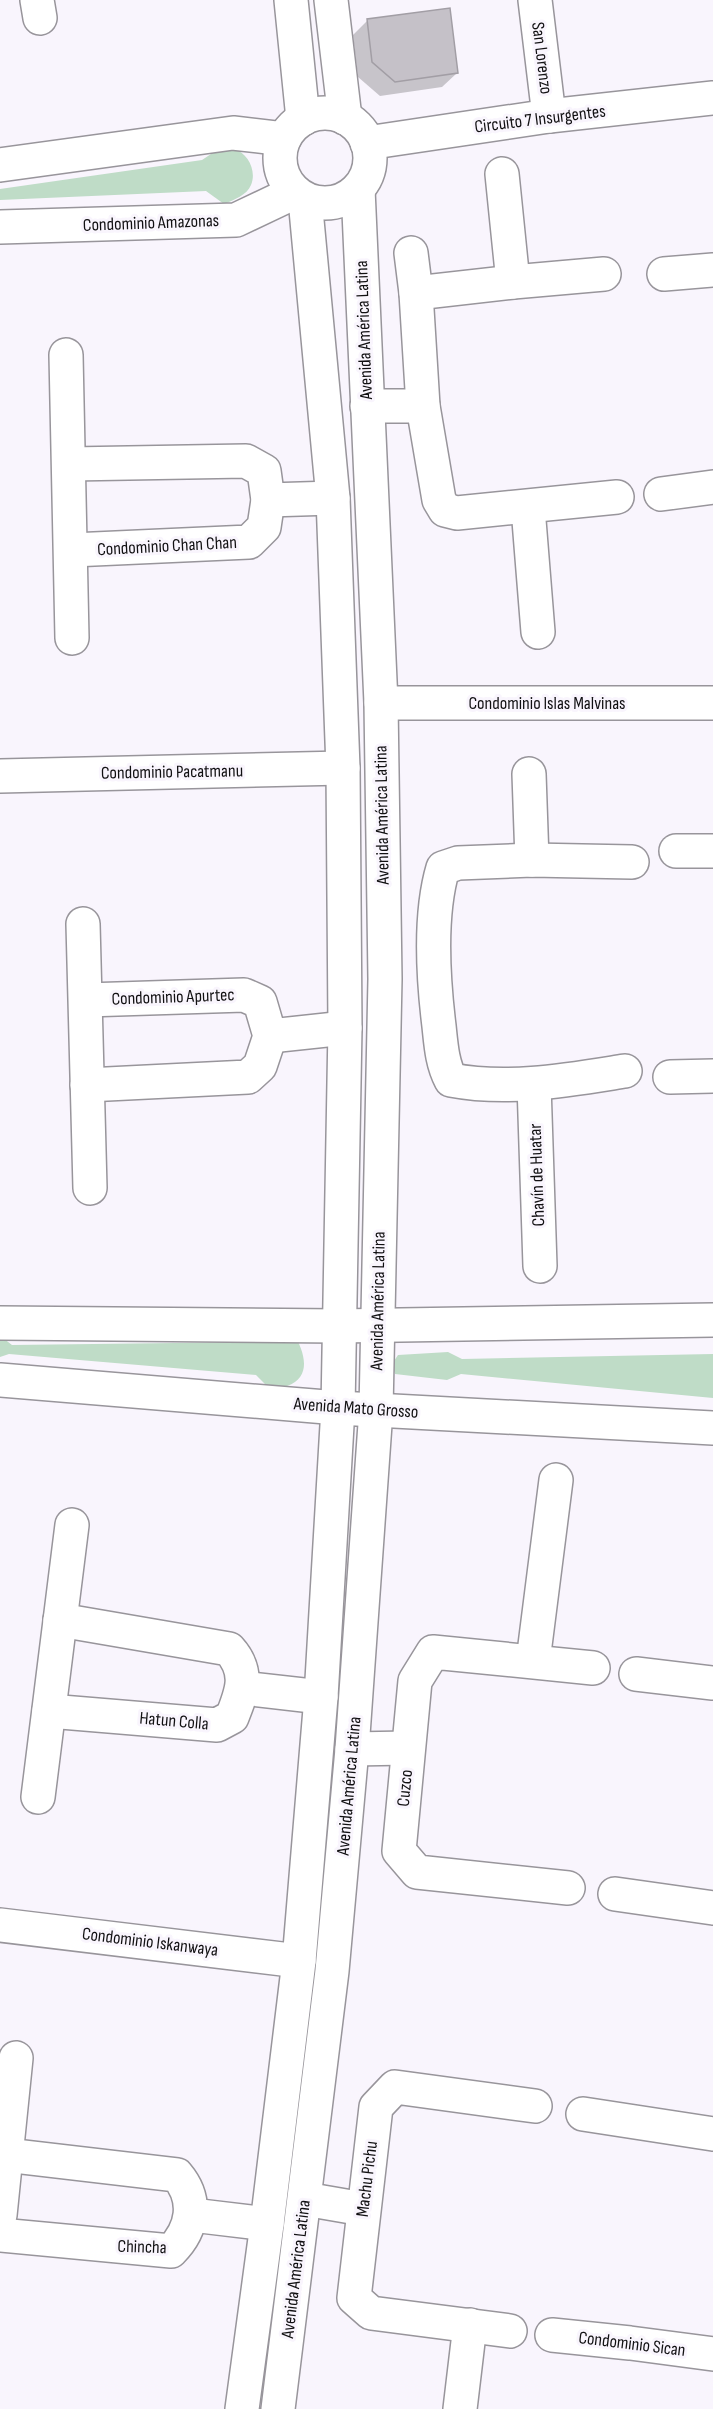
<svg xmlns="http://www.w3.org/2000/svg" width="713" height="2409" font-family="'Sofia Sans Condensed',sans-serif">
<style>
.green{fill:#bfdcc7}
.shadow{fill:#0003}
.building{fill:#c5c1c8;stroke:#a29ea5;stroke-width:1.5}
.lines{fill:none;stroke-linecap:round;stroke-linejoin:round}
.minor-casing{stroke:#98959b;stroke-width:36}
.minor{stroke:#fff;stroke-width:33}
.labels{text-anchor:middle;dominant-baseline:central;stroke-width:6;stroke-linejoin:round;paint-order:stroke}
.street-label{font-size:18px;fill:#111012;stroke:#f9f5fd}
</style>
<rect width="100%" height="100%" fill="#f9f5fd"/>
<g class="green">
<path d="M220,148C224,148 230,147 234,149C248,153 257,171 251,185C247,195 234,200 224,204L206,191L0,200V189L202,160Z"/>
<path d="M271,1331L294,1334C304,1351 313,1377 287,1386C282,1387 274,1387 268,1387L256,1375L9,1354L0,1357V1338H3L12,1345L257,1342Z"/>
<path d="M448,1352L462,1359L713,1354V1398L461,1374L447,1380L395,1374L392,1364L398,1355Z"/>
</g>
<path class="shadow" d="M368,20L457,73L442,87L380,96L358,77L353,35Z"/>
<path class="building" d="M450,8L458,73L395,82L372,62L367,19Z"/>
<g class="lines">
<g class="minor-casing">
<g id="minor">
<path d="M37,0L40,18"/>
<path d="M291,0L303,119"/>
<path d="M331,0L345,118"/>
<path d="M535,0L549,116"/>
<circle cx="325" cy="158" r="45"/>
<path d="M367,143L549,116L713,98"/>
<path d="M0,165L233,133L284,139"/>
<path d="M502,174L513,282"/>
<path d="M0,227L236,220L295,192"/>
<path d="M411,253L416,293L423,406L439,500L445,510L457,513L617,497"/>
<path d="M664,274L713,270"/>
<path d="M416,293L513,282L604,274"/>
<path d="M66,355L72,638"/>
<path d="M367,406H423"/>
<path d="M70,464L246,461L264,471L268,500L264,527L249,542L72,550"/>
<path d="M661,494L713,487"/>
<path d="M268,500L333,498"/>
<path d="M528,508L538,632"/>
<path d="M381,703H713"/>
<path d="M529,774L532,860"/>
<path d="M0,776L343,768"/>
<path d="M676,851H713"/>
<path d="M83,924L90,1188"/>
<path d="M86,1000L244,995L260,1002L270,1036L260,1066L248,1077L87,1085"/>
<path d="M270,1036L345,1028"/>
<path d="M625,1071C568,1080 509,1091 451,1080C442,1063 441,1045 439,1026C433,977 429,915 443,868L458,863L532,860L632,862"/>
<path d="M670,1077L713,1076"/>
<path d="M534,1085L540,1266"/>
<path d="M0,1323L338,1326L713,1320"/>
<path d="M0,1380L338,1408L713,1428"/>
<path d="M533,1661L556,1480"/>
<path d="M636,1674L713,1683"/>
<path d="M243,1688L321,1697"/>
<path d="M49,1711L217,1725L232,1717C242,1692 250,1672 229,1649L60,1620"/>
<path d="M352,1749L408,1748"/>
<path d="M38,1797L72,1525"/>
<path d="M568,1888L417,1872L399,1851L415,1681L433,1652L593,1668"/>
<path d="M615,1894L713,1908"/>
<path d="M0,1925L299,1961"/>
<path d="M583,2114L713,2134"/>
<path d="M305,2199L363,2209"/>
<path d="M0,2215L16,2058"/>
<path d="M192,2215L267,2224"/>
<path d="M0,2235L171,2251C193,2229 198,2200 177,2175L6,2155"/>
<path d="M510,2331L371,2313L354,2298L376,2107L395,2087L535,2106"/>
<path d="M552,2335L630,2343L713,2354"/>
<path d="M242,2409L267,2224L299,1961L321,1697L338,1408L345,1028L343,768L333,498L305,199"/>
<path d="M278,2409L332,1971L352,1749L376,1410L385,979L381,703L358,189"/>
<path d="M460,2409L470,2325"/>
</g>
</g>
<use href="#minor" class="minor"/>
</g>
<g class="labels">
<g class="street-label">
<text transform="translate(542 58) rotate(83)">San Lorenzo</text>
<text transform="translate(540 119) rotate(-7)">Circuito 7 Insurgentes</text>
<text transform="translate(151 223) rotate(-2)">Condominio Amazonas</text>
<text transform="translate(364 330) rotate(-92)">Avenida América Latina</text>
<text transform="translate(167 546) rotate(-3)">Condominio Chan Chan</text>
<text x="547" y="703">Condominio Islas Malvinas</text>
<text transform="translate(172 772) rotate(-1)">Condominio Pacatmanu</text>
<text transform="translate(382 815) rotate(-91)">Avenida América Latina</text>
<text transform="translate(173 997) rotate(-2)">Condominio Apurtec</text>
<text transform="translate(537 1175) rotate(-92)">Chavín de Huatar</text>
<text transform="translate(378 1301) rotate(-89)">Avenida América Latina</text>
<text transform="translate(356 1408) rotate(4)">Avenida Mato Grosso</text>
<text transform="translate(174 1721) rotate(5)">Hatun Colla</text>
<text transform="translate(349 1786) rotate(-85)">Avenida América Latina</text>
<text transform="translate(405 1788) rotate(-85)">Cuzco</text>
<text transform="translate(150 1942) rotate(7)">Condominio Iskanwaya</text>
<text transform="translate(367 2179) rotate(-83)">Machu Pichu</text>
<text transform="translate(142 2247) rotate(2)">Chincha</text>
<text transform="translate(296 2269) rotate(-83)">Avenida América Latina</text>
<text transform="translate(632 2344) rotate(7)">Condominio Sican</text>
</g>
</g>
</svg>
